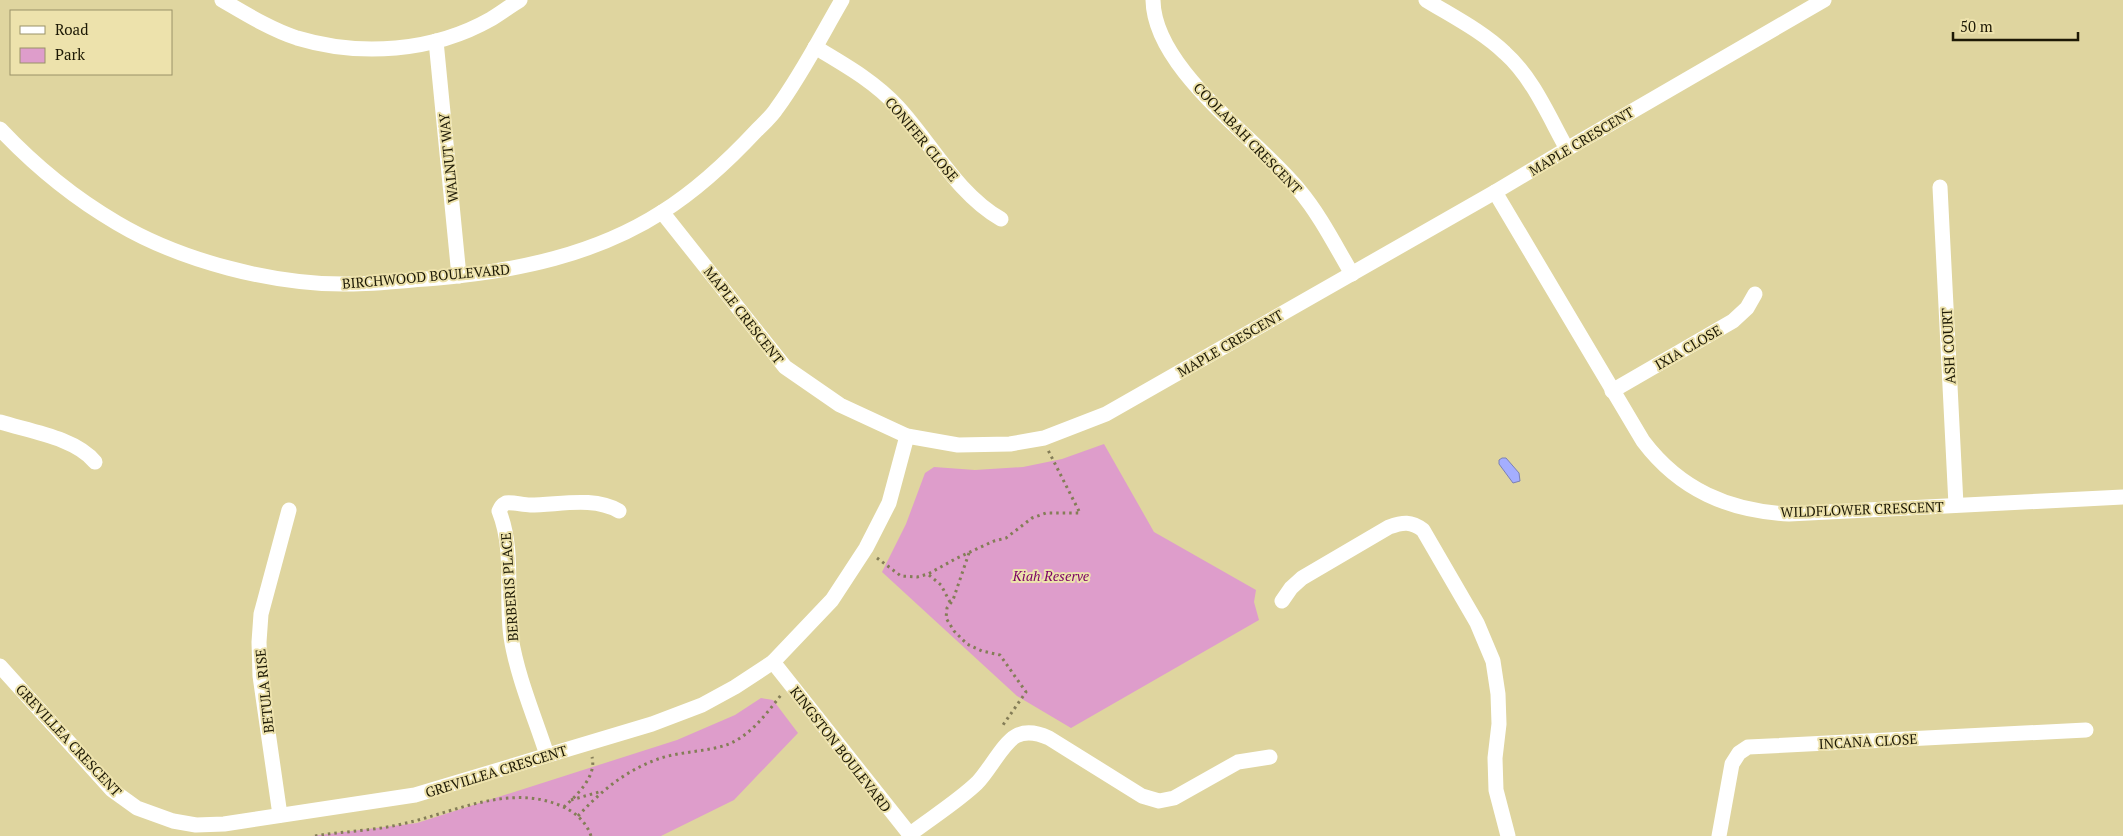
<svg xmlns="http://www.w3.org/2000/svg" width="2123" height="836" font-family="'PT Serif',serif">
<style>
.green{fill:#de9dcb}
.water{fill:#a4aefe;stroke:#7c81b3}
.lines{fill:none;stroke-linecap:round;stroke-linejoin:round}
.path{stroke:#847d57;stroke-width:3;stroke-dasharray:2.5 4;stroke-linecap:butt}
.street{stroke:#fff;stroke-width:15}
.labels{text-anchor:middle;dominant-baseline:central;stroke-width:4;stroke-linejoin:round;paint-order:stroke}
.street-label{font-size:14px;fill:#1d1905;stroke:#ede2ac}
.park-label{font-size:14px;font-style:italic;fill:#7b0065;stroke:#ede2ac}
</style>
<rect width="100%" height="100%" fill="#dfd59f"/>
<g class="green">
<path d="M1104,444L1154,532L1256,590L1254,602L1259,620L1071,728L1017,696L882,572L906,524L925,473L934,467L975,470L1023,467L1062,459Z"/>
<path d="M761,698L773,700L798,733L734,800L661,836H312L417,823L677,740L735,715Z"/>
</g>
<path class="water" d="M1502,458H1506L1519,473L1520,481L1513,483L1499,464V460Z"/>
<g class="lines">
<g class="path">
<path d="M969,553L953,600L947,608L946,618L954,631L967,644L982,651L1000,655L1026,692L1003,725"/>
<path d="M877,558L901,576L917,577L928,574L957,558L994,541L1006,538L1032,518L1046,513H1080L1048,450"/>
<path d="M929,575L941,585L951,604"/>
<path d="M571,800L599,792"/>
<path d="M564,807C577,795 597,776 592,757"/>
<path d="M578,816C601,791 625,771 658,759C681,751 708,752 729,744C752,734 766,714 781,695"/>
<path d="M315,836C344,831 373,831 402,824C453,813 507,784 559,805C574,811 586,821 591,836"/>
</g>
<g class="street">
<path d="M222,0C246,14 270,29 297,38C360,57 433,52 491,19C501,13 510,6 520,0"/>
<path d="M1153,0C1154,70 1257,138 1299,190C1320,215 1335,245 1352,274"/>
<path d="M1426,0C1452,16 1482,31 1505,53C1533,78 1549,117 1567,149"/>
<path d="M436,41L459,276"/>
<path d="M815,47C845,65 874,81 898,107C932,144 957,194 1001,219"/>
<path d="M0,129C34,165 74,198 117,223C181,261 274,285 348,284C378,284 408,280 438,278C516,271 595,255 662,212C697,190 729,160 757,130C764,123 772,116 777,108C802,74 821,36 842,0"/>
<path d="M1940,187L1956,505"/>
<path d="M1495,192L1643,441C1680,490 1729,511 1789,514L2123,497"/>
<path d="M662,212L785,367L840,405L907,436L958,445L1010,444L1044,438L1106,414L1495,192L1567,149L1824,0"/>
<path d="M1612,391L1733,321L1747,308L1755,294"/>
<path d="M0,422C29,431 76,438 95,462"/>
<path d="M1282,601L1291,588L1302,578L1389,527C1403,522 1411,521 1423,530L1477,623L1493,661L1498,694L1499,724L1495,758L1496,790L1508,836"/>
<path d="M773,662L911,836"/>
<path d="M0,666L112,790L137,808L173,821L196,825L224,824L415,795L652,724L702,705L735,687L773,662L832,600L866,548L889,503L907,436"/>
<path d="M547,755C535,718 517,676 511,637C505,595 515,551 499,511C501,507 502,505 506,503C513,502 523,505 530,505C559,505 593,496 619,511"/>
<path d="M280,815L260,676L259,642L261,614L289,510"/>
<path d="M909,835C931,818 957,802 977,783C989,771 1003,743 1016,736C1027,730 1038,733 1049,738L1142,796L1159,801L1174,798L1238,762L1270,757"/>
<path d="M1719,836L1732,764L1739,753L1748,747L2086,730"/>
</g>
</g>
<g class="labels">
<g class="street-label">
<text transform="translate(1248 138) rotate(46)">COOLABAH CRESCENT</text>
<text transform="translate(922 139) rotate(50)">CONIFER CLOSE</text>
<text transform="translate(1581 141) rotate(-31)">MAPLE CRESCENT</text>
<text transform="translate(448 158) rotate(-96)">WALNUT WAY</text>
<text transform="translate(426 276) rotate(-5)">BIRCHWOOD BOULEVARD</text>
<text transform="translate(744 315) rotate(52)">MAPLE CRESCENT</text>
<text transform="translate(1230 343) rotate(-30)">MAPLE CRESCENT</text>
<text transform="translate(1948 346) rotate(-93)">ASH COURT</text>
<text transform="translate(1688 347) rotate(-30)">IXIA CLOSE</text>
<text transform="translate(1862 509) rotate(-2)">WILDFLOWER CRESCENT</text>
<text transform="translate(509 587) rotate(-94)">BERBERIS PLACE</text>
<text transform="translate(264 691) rotate(-96)">BETULA RISE</text>
<text transform="translate(69 740) rotate(47)">GREVILLEA CRESCENT</text>
<text transform="translate(1868 741) rotate(-3)">INCANA CLOSE</text>
<text transform="translate(841 749) rotate(52)">KINGSTON BOULEVARD</text>
<text transform="translate(496 771) rotate(-17)">GREVILLEA CRESCENT</text>
</g>
<g class="park-label">
<text x="1051" y="575">Kiah Reserve</text>
</g>
</g>
<rect x="10" y="10" width="162" height="65" fill="#ede2ac" stroke="#9a9269"/>
<rect x="20" y="26" width="25" height="8" fill="#ffffff" stroke="#9a9269"/>
<text x="55" y="35" font-size="15" fill="#1d1905">Road</text>
<rect x="20" y="48" width="25" height="15" fill="#de9dcb" stroke="#9a9269"/>
<text x="55" y="60" font-size="15" fill="#1d1905">Park</text>
<path d="M1953 32v8h125v-8" fill="none" stroke="#1d1905" stroke-width="2.5"/>
<text x="1960" y="32" font-size="15" fill="#1d1905" stroke="#ede2ac" stroke-width="4" paint-order="stroke">50 m</text>
</svg>
